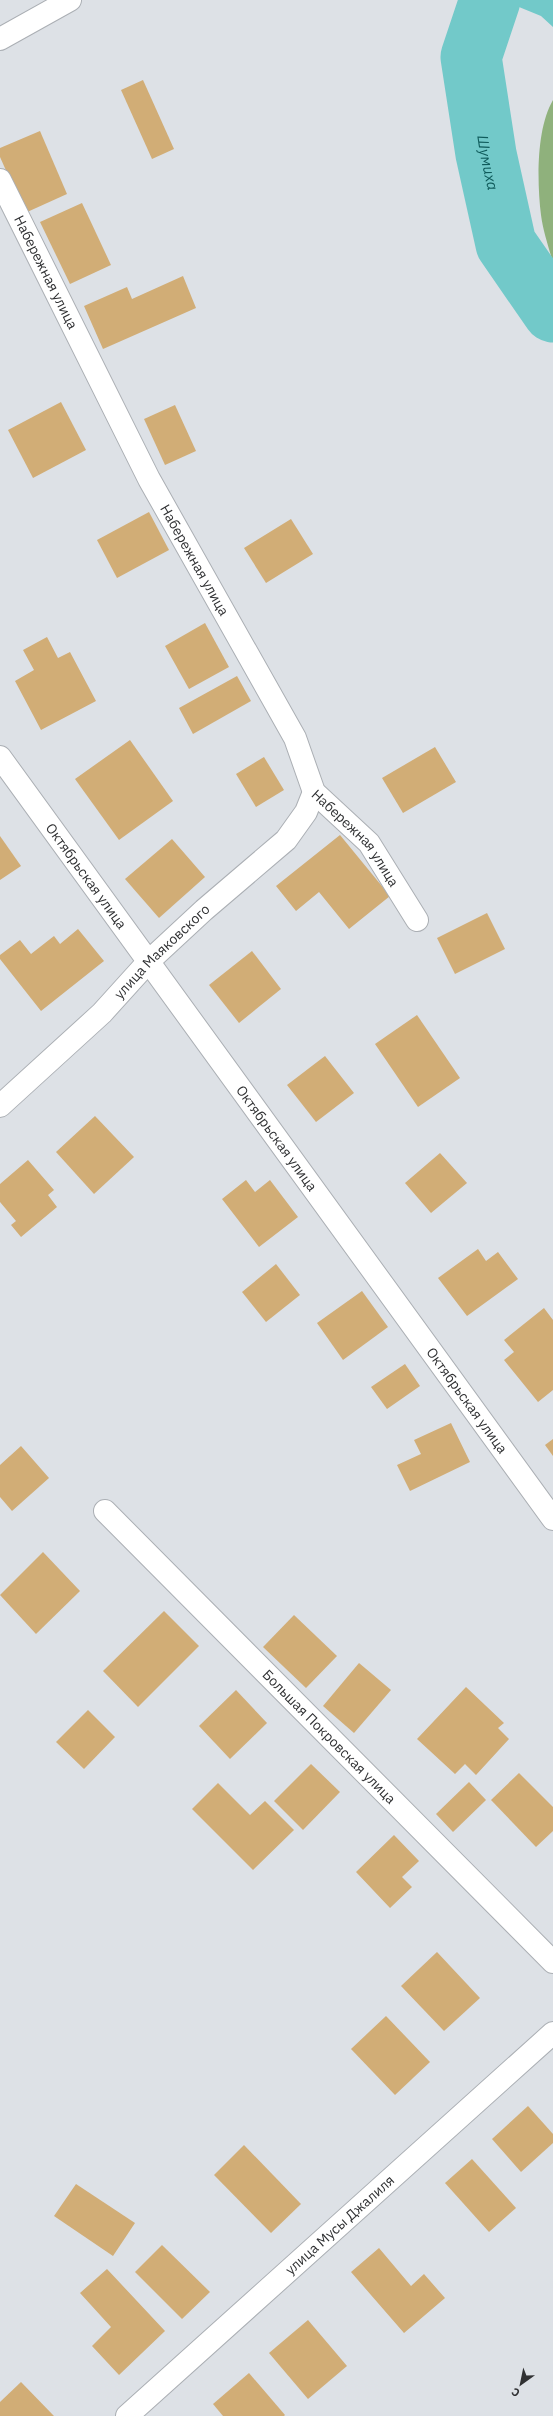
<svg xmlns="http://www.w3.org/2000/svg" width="553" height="2416" font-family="'IBM Plex Sans',sans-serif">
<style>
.forest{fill:#8fb17c}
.water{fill:#72c9c9}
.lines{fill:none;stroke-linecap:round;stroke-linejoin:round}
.river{stroke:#72c9c9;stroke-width:61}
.building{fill:#d1ad76}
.minor-casing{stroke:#abafb4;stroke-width:24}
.minor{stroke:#fff;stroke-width:22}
.labels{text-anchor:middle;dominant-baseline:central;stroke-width:3;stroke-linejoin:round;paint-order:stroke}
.street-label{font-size:14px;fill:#303133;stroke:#dde1e6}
.water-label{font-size:15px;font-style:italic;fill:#0f5b5b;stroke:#dde1e6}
</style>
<rect width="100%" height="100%" fill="#dde1e6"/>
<path class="forest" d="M553,100V263C549,248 543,231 541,215C537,182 536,129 553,100Z"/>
<path class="water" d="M502,0H553V27L541,16Z"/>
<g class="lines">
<path class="river" id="s1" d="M490,0L471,57L486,154L506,244L553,312"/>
</g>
<g class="building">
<path d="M143,80L174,149L152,159L121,90Z"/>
<path d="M40,131L67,194L25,213L0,157V148Z"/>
<path d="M82,203L111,265L70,284L40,222Z"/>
<path d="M183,276L196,308L103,349L84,306L127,287L132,299Z"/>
<path d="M61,402L86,450L33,478L8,430Z"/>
<path d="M175,405L196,451L165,465L144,419Z"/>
<path d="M149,512L169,550L117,578L97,540Z"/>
<path d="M291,519L313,554L266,583L244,548Z"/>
<path d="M205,623L229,667L189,689L165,646Z"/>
<path d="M47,637L58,658L70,652L96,701L41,730L15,681L34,670L23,650Z"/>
<path d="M237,676L251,701L193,734L179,708Z"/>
<path d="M130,740L173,801L119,840L75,779Z"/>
<path d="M435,747L456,782L403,813L382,778Z"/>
<path d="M264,757L284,790L256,807L236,774Z"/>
<path d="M340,835L390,896L349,929L319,892L296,911L276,886Z"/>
<path d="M0,836L21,866L0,880Z"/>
<path d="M172,839L205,877L159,918L125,879Z"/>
<path d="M487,913L505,949L455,974L437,938Z"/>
<path d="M78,929L104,961L41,1011L0,959V955L20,940L31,954L54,936L60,944Z"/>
<path d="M252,951L281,989L239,1023L209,985Z"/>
<path d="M417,1015L460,1078L418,1107L375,1044Z"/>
<path d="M325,1056L354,1093L316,1122L287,1085Z"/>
<path d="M95,1116L134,1157L94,1194L56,1152Z"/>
<path d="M440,1153L467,1183L431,1213L405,1183Z"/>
<path d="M28,1160L54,1190L48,1195L57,1207L21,1237L11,1225L16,1221L0,1202V1184Z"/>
<path d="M246,1180L255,1192L270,1180L298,1217L259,1247L222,1199Z"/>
<path d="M478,1249L486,1261L498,1252L518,1279L467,1316L438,1278Z"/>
<path d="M276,1264L300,1295L266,1322L242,1292Z"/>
<path d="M362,1291L388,1327L343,1360L317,1323Z"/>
<path d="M544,1308L553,1320V1390L538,1402L504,1360L514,1352L504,1340Z"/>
<path d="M405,1364L420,1386L387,1409L371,1387Z"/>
<path d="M451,1423L470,1462L410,1491L397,1465L421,1454L414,1440Z"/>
<path d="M553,1439V1456L545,1445Z"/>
<path d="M21,1446L49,1478L12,1511L0,1497V1465Z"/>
<path d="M43,1552L80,1591L36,1634L0,1595Z"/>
<path d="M164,1611L199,1646L138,1707L103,1671Z"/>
<path d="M294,1615L337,1656L306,1688L263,1647Z"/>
<path d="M359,1663L391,1690L354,1733L323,1706Z"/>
<path d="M466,1687L504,1723L498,1728L509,1739L476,1775L465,1764L455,1774L417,1739Z"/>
<path d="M236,1690L267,1723L230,1759L199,1726Z"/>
<path d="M88,1710L115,1737L84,1769L56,1742Z"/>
<path d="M311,1764L340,1792L303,1830L274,1801Z"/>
<path d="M519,1773L553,1807V1831L536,1847L491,1800Z"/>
<path d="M469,1782L486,1800L453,1832L436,1814Z"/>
<path d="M218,1783L250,1815L265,1801L294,1830L253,1870L192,1809Z"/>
<path d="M394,1835L419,1861L402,1877L412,1887L390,1908L356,1872Z"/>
<path d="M437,1952L480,1998L444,2031L401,1986Z"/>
<path d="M386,2016L430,2062L395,2095L351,2049Z"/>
<path d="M528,2106L553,2134V2143L521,2172L492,2139Z"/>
<path d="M244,2145L301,2204L271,2233L214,2175Z"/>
<path d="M472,2159L516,2208L489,2232L445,2183Z"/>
<path d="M76,2184L135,2223L113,2256L54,2216Z"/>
<path d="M162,2245L210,2292L182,2319L135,2272Z"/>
<path d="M379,2248L411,2286L424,2274L445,2298L404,2333L351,2272Z"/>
<path d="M107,2269L165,2331L119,2375L92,2346L111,2327L80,2293Z"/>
<path d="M308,2320L347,2366L308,2399L269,2353Z"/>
<path d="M249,2373L285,2415L284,2416H223L213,2404Z"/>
<path d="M21,2382L54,2416H0V2402Z"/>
</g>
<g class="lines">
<g class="minor-casing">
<g id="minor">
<path d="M0,39L70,0"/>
<path id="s2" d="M0,180L149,479L295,738L314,792L369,843L417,920"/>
<path id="s3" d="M0,757L553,1519"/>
<path id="s4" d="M0,1106L102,1013L149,961L204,910L286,840L306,812L314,792"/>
<path id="s5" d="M105,1511L553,1962"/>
<path id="s6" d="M127,2416L553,2033"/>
</g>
</g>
<use href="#minor" class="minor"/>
</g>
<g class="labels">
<g class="street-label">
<text stroke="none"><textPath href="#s2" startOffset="103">Набережная улица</textPath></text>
<text stroke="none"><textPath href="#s2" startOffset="427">Набережная улица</textPath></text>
<text stroke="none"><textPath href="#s2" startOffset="751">Набережная улица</textPath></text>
<text stroke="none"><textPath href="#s3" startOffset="147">Октябрьская улица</textPath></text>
<text stroke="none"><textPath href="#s4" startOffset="224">улица Маяковского</textPath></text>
<text stroke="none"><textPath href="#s3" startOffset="471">Октябрьская улица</textPath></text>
<text stroke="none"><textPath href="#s3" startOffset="795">Октябрьская улица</textPath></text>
<text stroke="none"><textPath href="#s5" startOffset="318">Большая Покровская улица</textPath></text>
<text stroke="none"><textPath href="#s6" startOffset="286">улица Мусы Джалиля</textPath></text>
</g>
<g class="water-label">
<text stroke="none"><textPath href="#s1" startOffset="167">Шумиха</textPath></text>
</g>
</g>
<g transform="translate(521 2384) rotate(213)" stroke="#dde1e6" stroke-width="3" paint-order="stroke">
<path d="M0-3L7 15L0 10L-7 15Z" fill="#303133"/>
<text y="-6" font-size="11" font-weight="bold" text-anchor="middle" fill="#303133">С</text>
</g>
</svg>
